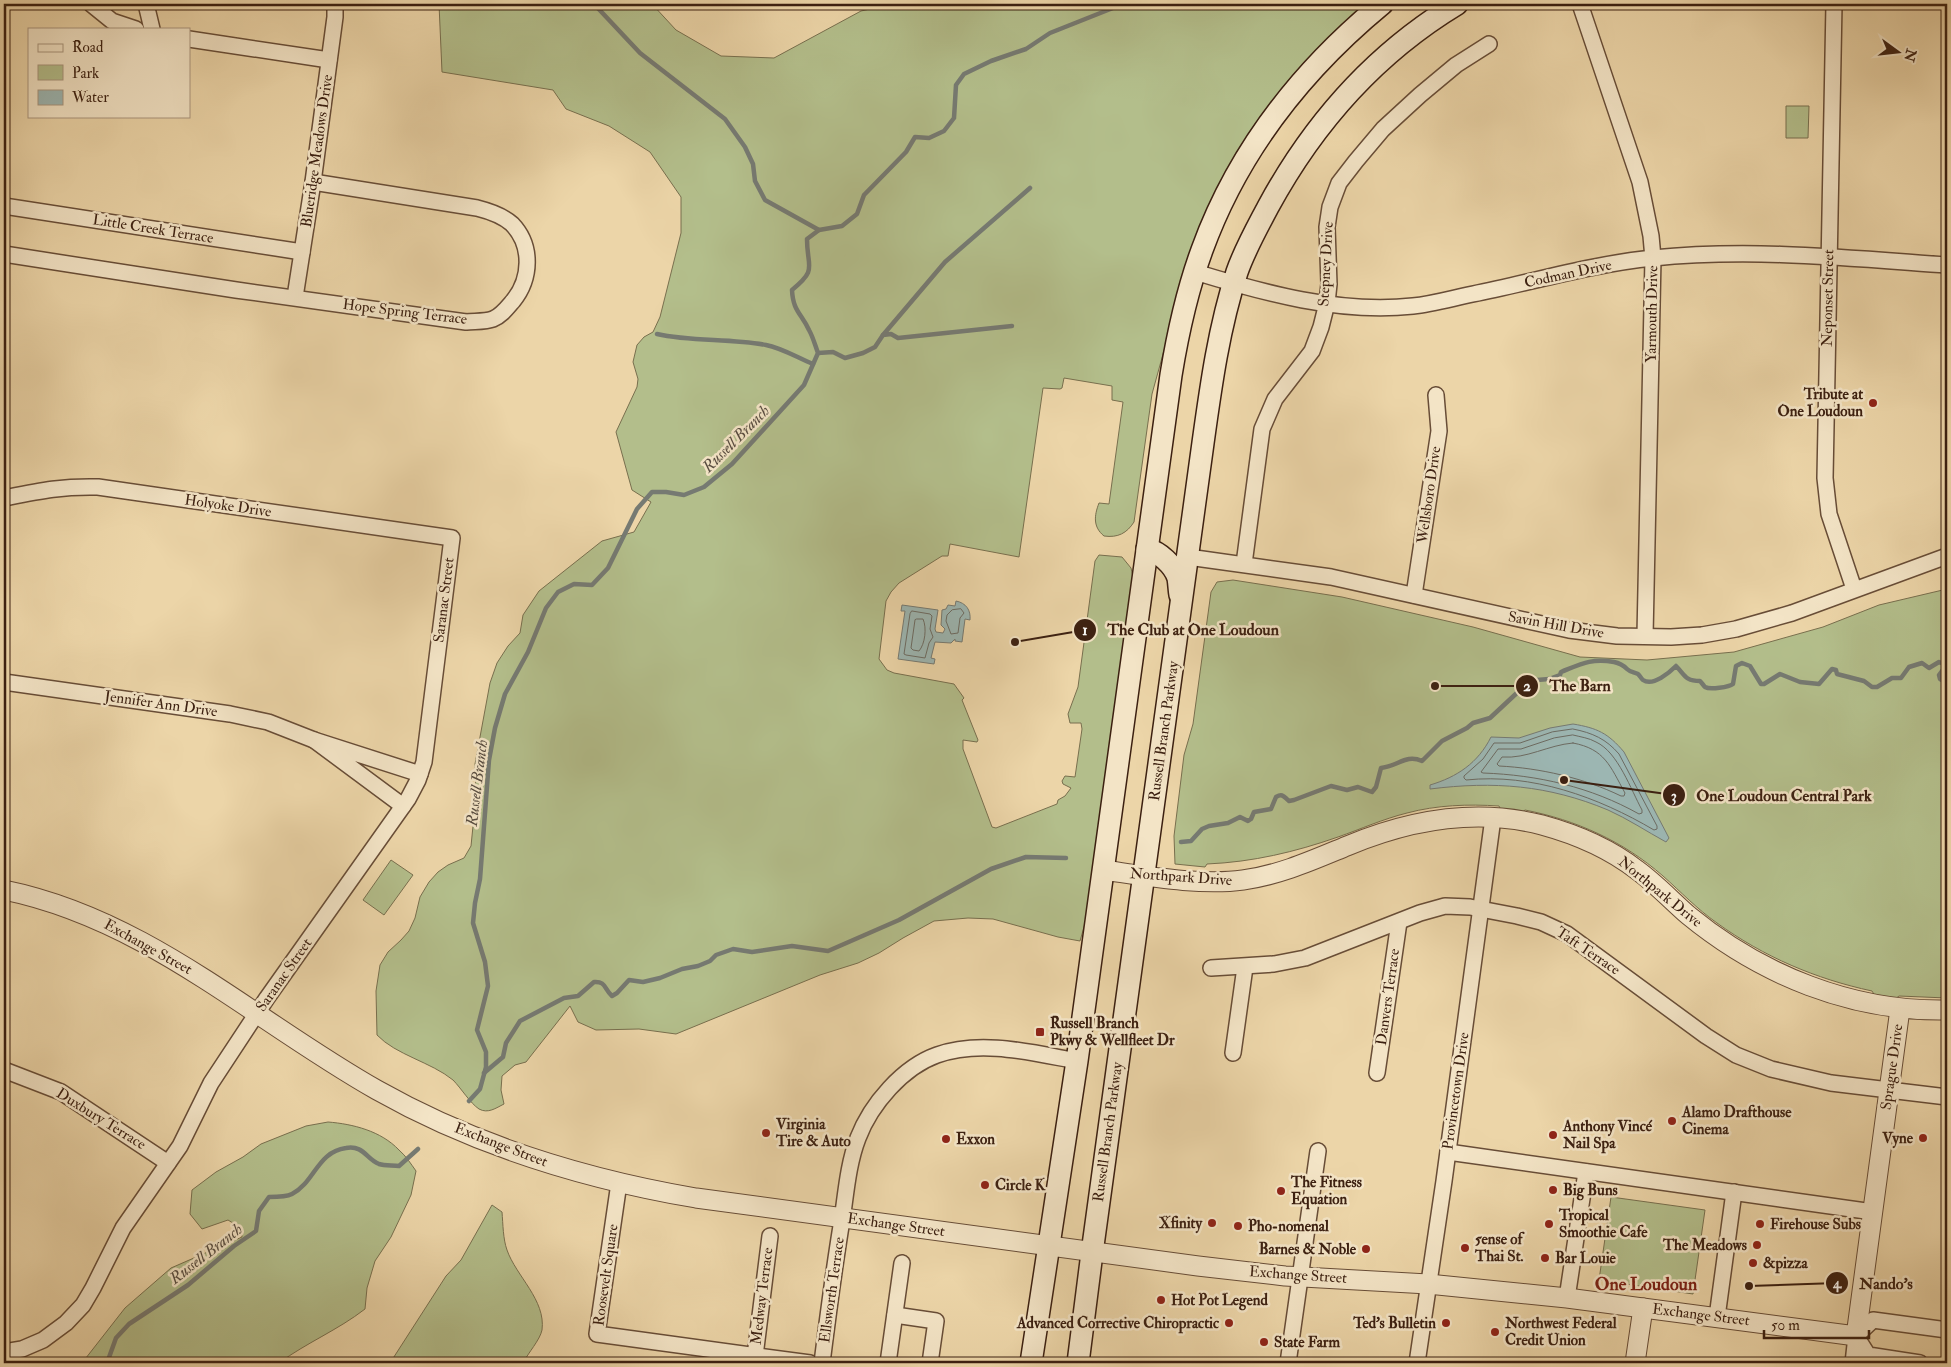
<svg xmlns="http://www.w3.org/2000/svg" width="1951" height="1367" font-family="'IM FELL Double Pica',serif">
<style>
.green{fill:#b3be8b;stroke:#786f4e}
.water{fill:#9cb6b2;stroke:#767a72}
.lines{fill:none;stroke-linecap:round;stroke-linejoin:round}
.shore{stroke:#6c6b62;stroke-width:1}
.stream{stroke:#767a72;stroke-width:4.5}
.minor-casing{stroke:#684d37;stroke-width:18}
.tertiary-casing{stroke:#684d37;stroke-width:21}
.secondary-casing{stroke:#3c2011;stroke-width:24}
.minor{stroke:#f3e4c6;stroke-width:15}
.tertiary{stroke:#f3e4c6;stroke-width:19}
.secondary{stroke:#f3e4c6;stroke-width:21}
.poi-dot{fill:#8f2418;stroke:#f3e4c6;stroke-width:2}
.labels{text-anchor:middle;dominant-baseline:central;stroke-width:5;stroke-linejoin:round;paint-order:stroke}
.street-label{font-size:15px;fill:#3c2011;stroke:#f3e4c6}
.poi-label{font-size:15px;font-weight:bold;fill:#3c2011;stroke:#f3e4c6;text-anchor:start}
.water-label{font-size:16px;font-style:italic;fill:#594d41;stroke:#f3e4c6}
.quarter-label{font-size:18px;font-weight:bold;fill:#7a1f14;stroke:#f3e4c6}
.leader{fill:none;stroke:#3c2011;stroke-width:2}
.callout-dot{fill:#3c2011;stroke:#f3e4c6;stroke-width:2}
.mark-label{font-size:15px;text-anchor:middle;font-weight:bold;fill:#fff}
.callout-label{font-size:16px;text-anchor:middle;font-weight:bold;fill:#3c2011;stroke:#f3e4c6;stroke-width:5;stroke-linejoin:round;paint-order:stroke}
</style>
<rect width="100%" height="100%" fill="#ecd5a8"/>
<filter id="stains"><feTurbulence type="fractalNoise" baseFrequency=".004" numOctaves="4"/><feColorMatrix values="0 0 0 0 .2 0 0 0 0 .09 0 0 0 0 .02 0 0 0 .5 -.17"/></filter>
<radialGradient id="worn" r=".72"><stop offset=".6" stop-color="#630" stop-opacity="0"/><stop offset="1" stop-color="#630" stop-opacity=".3"/></radialGradient>
<g class="green">
<path d="M439,4H652L676,30L721,56L774,58L861,11L892,4H1368L1286,86L1168,336L1152,394L1134,522C1127,533 1118,538 1104,536C1093,527 1094,516 1099,503L1109,504L1123,402L1112,400V386L1064,378L1062,388L1060,389L1043,388L1019,557L950,544L948,556H942L899,583L891,592L886,601L879,659L887,670L894,673L954,684L964,698L962,700L978,740L977,742L963,740V749L992,827L996,828L1057,804L1058,800L1065,796L1071,788L1063,784L1062,781L1065,776L1075,777L1082,729L1081,723H1070L1068,714L1078,687L1095,561L1099,555L1122,557L1131,568L1133,577L1088,913L1080,941L1058,937L993,919L968,918L934,921L903,938L879,953L858,963L820,975L676,1034L639,1029L596,1030L578,1022L570,1006L526,1062L515,1065L502,1076L501,1090L504,1104C496,1108 488,1114 479,1109C470,1103 461,1088 453,1080C431,1062 396,1055 377,1035L376,991L380,965L388,952L401,940L409,931L415,918L420,897L429,882L438,872L448,865L464,858L471,846L476,796L475,764L490,683L497,663L508,646L520,633L523,615L539,591L602,541L634,532L651,502L632,490L616,432L637,387L638,379L633,362L637,345L644,337L653,332L660,317L681,233V197L650,152L609,126L566,109L553,90L442,72Z"/>
<path d="M1786,106H1809L1808,138H1786Z"/>
<path d="M1233,580L1342,597L1473,627L1580,657L1647,660L1734,652L1823,627L1879,605L1947,589V998L1899,996L1895,999L1875,996L1872,991C1816,979 1764,957 1717,923C1697,909 1681,892 1663,876C1623,841 1576,820 1525,810L1521,813L1501,810L1499,806C1468,804 1437,805 1407,813C1383,819 1361,829 1338,837C1295,852 1253,862 1207,864L1205,867L1175,864L1174,836L1184,755L1193,724L1211,592L1217,582Z"/>
<path d="M391,860L413,875L384,915L363,900Z"/>
<path d="M328,1122C353,1124 381,1131 399,1150C406,1156 411,1164 416,1171L411,1195L391,1237L375,1261L367,1288L365,1309C338,1330 306,1343 279,1363H82L125,1308L171,1268L242,1237L241,1228L228,1220L202,1229L190,1214L192,1190L216,1172L243,1157L261,1144L306,1126Z"/>
<path d="M1611,1197L1705,1210L1693,1294L1599,1280Z"/>
<path d="M492,1205L502,1212C503,1224 503,1239 507,1250C516,1276 546,1300 542,1330C540,1340 528,1353 523,1363H390L446,1276L461,1260Z"/>
</g>
<g class="water">
<path d="M956,601C966,603 971,610 970,620L965,619L962,642L955,641V639L951,643L935,642L931,658L935,659L934,664L898,659L905,611H901L902,605L938,610L935,629L936,632L943,633L945,629L941,625L942,610L946,609L948,605L955,606Z"/>
<path d="M1573,724C1597,728 1608,733 1624,752L1669,838L1666,842C1646,831 1628,819 1608,810C1548,785 1494,781 1430,789V785C1457,777 1478,763 1491,737L1519,738L1550,728Z"/>
</g>
<g class="lines">
<g class="shore">
<path d="M961,609L964,613L960,618L958,633L951,634L946,621L947,615L952,610Z"/>
<path d="M912,611L930,614L932,616L930,629L933,637L929,643L925,658L906,655L904,654L910,614Z"/>
<path d="M917,619H923C927,628 925,644 919,651L913,650L911,648L915,620Z"/>
<path d="M1573,729C1593,733 1606,739 1619,754L1657,826V829L1654,830C1598,797 1532,773 1466,780L1464,778V776L1483,759L1494,743H1520L1552,732Z"/>
<path d="M1573,735C1581,737 1589,738 1596,742C1618,752 1631,790 1642,810V813L1639,814C1591,787 1538,775 1483,773L1481,772L1498,749H1521L1554,738Z"/>
<path d="M1573,743C1605,749 1610,766 1625,793L1624,796H1621C1584,778 1540,768 1499,766L1497,764L1502,757C1527,759 1548,745 1573,743Z"/>
</g>
<g class="stream">
<path d="M594,4L640,53L725,119L745,147L753,164L755,181L765,200L819,230"/>
<path d="M657,334C692,342 730,338 766,345C782,348 798,358 813,364"/>
<path d="M883,335L945,262L1030,188"/>
<path d="M818,353L833,352L845,358L863,353L875,347L883,335L891,334L898,338L1012,326"/>
<path d="M1181,842L1191,841L1202,829L1209,826L1228,823L1240,817L1248,821L1251,819L1254,812L1271,809L1276,797C1283,793 1284,797 1289,801L1294,800L1331,786L1347,790L1358,787L1372,792L1376,787L1381,768C1398,766 1406,754 1422,761L1442,741L1467,728L1473,723L1490,718L1519,691L1531,690L1537,680L1549,679L1560,675L1561,672C1581,664 1591,658 1614,662C1619,663 1623,665 1627,669C1630,672 1634,672 1638,674C1640,676 1641,678 1643,680C1653,687 1670,672 1676,666C1685,675 1685,681 1700,681C1701,682 1704,686 1705,687C1710,690 1729,687 1733,684L1736,666L1742,663L1750,666L1761,684H1764L1780,674L1800,682L1819,684L1832,669L1836,670L1837,674L1864,681L1872,687H1877L1892,678H1901L1909,667L1922,663L1929,668L1939,662L1944,664L1945,667L1939,675L1940,679L1947,683"/>
<path d="M484,1073L503,1057L506,1043L520,1021L564,998L578,996L594,982C606,981 604,989 612,996L617,993L629,980L643,982L660,978L682,969L698,966L710,961L716,955L733,949L752,952L792,946L828,951L899,920L991,869L1026,857L1066,858"/>
<path d="M469,1101L480,1089L486,1067V1052L477,1030L488,986L485,962L473,923L475,903L480,879L489,760L495,728L505,694L528,652L546,608L558,592L574,584L592,585L608,568L637,509L652,492H666L684,495L704,487L732,464L804,385L818,353C815,345 813,337 809,330C801,313 793,311 792,290C818,269 807,268 807,239L819,230L842,226L857,214L864,195L906,152L915,137L929,138L944,131L954,118L956,85L964,74L991,61L1026,49L1050,33L1123,4"/>
<path d="M107,1363L116,1338L129,1324L188,1285L234,1246L256,1231L259,1211L269,1197C276,1197 286,1197 292,1194C315,1182 317,1152 346,1148C364,1145 366,1159 379,1164C385,1166 393,1165 399,1166L418,1149"/>
</g>
<g class="minor-casing">
<g id="minor">
<path d="M91,4L112,21L136,29"/>
<path d="M146,4L152,29"/>
<path d="M1580,4L1640,182L1651,236L1653,258L1645,636"/>
<path d="M1834,4L1825,478L1829,514L1854,589"/>
<path d="M189,39L329,60"/>
<path d="M4,206L302,252"/>
<path d="M4,254L236,290L466,322C474,321 485,322 493,319C501,316 507,308 513,301C531,279 533,246 512,224C503,216 489,211 477,208L313,182"/>
<path d="M1195,272C1264,293 1339,314 1413,306C1433,304 1453,298 1473,294C1533,282 1592,264 1653,258C1751,248 1849,258 1947,265"/>
<path d="M295,297L313,182L335,17V4"/>
<path d="M4,498C39,491 62,486 98,487L452,538L424,762L418,780L408,799L267,998L211,1083L180,1146L123,1228L93,1288L83,1305L66,1323L43,1340L22,1349L4,1352"/>
<path d="M1188,557L1331,577L1569,630L1617,636L1671,637L1702,635L1736,629L1792,613L1947,556"/>
<path d="M1244,564L1262,429L1275,399L1312,351L1321,327L1327,303L1329,284L1327,227L1330,207L1339,183L1356,161L1383,129L1420,95L1456,65L1489,44"/>
<path d="M1414,595L1439,431L1436,395"/>
<path d="M4,682L230,714L268,722L314,740"/>
<path d="M403,806L314,740L420,774"/>
<path d="M1211,968L1274,964L1305,958L1420,913L1445,906L1470,907L1517,916L1541,922L1567,934L1706,1036L1736,1055L1771,1069L1831,1083L1947,1097"/>
<path d="M1233,1053L1245,967"/>
<path d="M4,1070L61,1092L168,1163"/>
<path d="M1377,1073L1399,922"/>
<path d="M1448,1152L1873,1212"/>
<path d="M619,1183L597,1334L810,1363"/>
<path d="M1567,1298L1586,1172"/>
<path d="M895,1315L936,1321L930,1363"/>
<path d="M1717,1317L1734,1192"/>
<path d="M1856,1336L1873,1320L1947,1330"/>
<path d="M1856,1336L1868,1355L1920,1363"/>
<path d="M755,1356L770,1236"/>
<path d="M822,1363C828,1315 834,1268 842,1220C846,1193 848,1164 858,1138C871,1104 903,1067 937,1055C981,1039 1033,1053 1077,1061"/>
<path d="M888,1363L902,1263"/>
<path d="M1288,1363L1318,1151"/>
<path d="M1417,1363L1444,1181L1493,818"/>
<path d="M1853,1363L1856,1336"/>
</g>
</g>
<g class="tertiary-casing">
<g id="tertiary">
<path d="M1103,870C1146,876 1201,886 1243,880C1280,875 1313,860 1347,846C1409,820 1476,808 1542,825C1575,834 1610,849 1637,870C1655,883 1671,900 1688,915C1761,975 1852,1012 1947,1010"/>
<path d="M4,890C147,919 253,1020 377,1090C476,1146 585,1179 696,1198L1198,1266L1285,1276L1428,1284L1567,1298L1856,1336L1900,1009"/>
<path d="M1635,1363L1643,1308"/>
</g>
</g>
<g class="secondary-casing">
<g id="secondary">
<path d="M1147,549C1159,552 1174,565 1178,578C1179,583 1179,590 1180,595"/>
<path d="M1031,1363L1077,1061L1171,375C1178,332 1187,291 1202,250C1238,151 1302,70 1382,4"/>
<path d="M1078,1363L1092,1253L1203,443C1211,385 1219,327 1237,272C1245,249 1257,228 1268,207C1313,124 1376,53 1457,4"/>
</g>
</g>
<use href="#minor" class="minor"/>
<use href="#tertiary" class="tertiary"/>
<use href="#secondary" class="secondary"/>
</g>
<g class="poi-dot">
<circle cx="1873" cy="403" r="5"/>
<rect x="1035" y="1027" width="10" height="10" rx="2.5"/>
<circle cx="1672" cy="1121" r="5"/>
<circle cx="766" cy="1133" r="5"/>
<circle cx="1553" cy="1135" r="5"/>
<circle cx="1923" cy="1138" r="5"/>
<circle cx="946" cy="1139" r="5"/>
<circle cx="985" cy="1185" r="5"/>
<circle cx="1553" cy="1190" r="5"/>
<circle cx="1281" cy="1191" r="5"/>
<circle cx="1212" cy="1223" r="5"/>
<circle cx="1549" cy="1224" r="5"/>
<circle cx="1760" cy="1224" r="5"/>
<circle cx="1238" cy="1226" r="5"/>
<circle cx="1757" cy="1245" r="5"/>
<circle cx="1465" cy="1248" r="5"/>
<circle cx="1366" cy="1249" r="5"/>
<circle cx="1545" cy="1258" r="5"/>
<circle cx="1753" cy="1263" r="5"/>
<circle cx="1161" cy="1300" r="5"/>
<circle cx="1229" cy="1323" r="5"/>
<circle cx="1446" cy="1323" r="5"/>
<circle cx="1495" cy="1332" r="5"/>
<circle cx="1264" cy="1342" r="5"/>
</g>
<g class="labels">
<g class="street-label">
<text transform="translate(317 151) rotate(-82)">Blueridge Meadows Drive</text>
<text transform="translate(153 229) rotate(9)">Little Creek Terrace</text>
<text transform="translate(1326 264) rotate(-87)">Stepney Drive</text>
<text transform="translate(1568 274) rotate(-12)">Codman Drive</text>
<text transform="translate(1828 298) rotate(-89)">Neponset Street</text>
<text transform="translate(405 312) rotate(7)">Hope Spring Terrace</text>
<text transform="translate(1652 314) rotate(-89)">Yarmouth Drive</text>
<text transform="translate(1429 495) rotate(-82)">Wellsboro Drive</text>
<text transform="translate(228 506) rotate(8)">Holyoke Drive</text>
<text transform="translate(444 600) rotate(-83)">Saranac Street</text>
<text transform="translate(1556 625) rotate(10)">Savin Hill Drive</text>
<text transform="translate(161 704) rotate(8)">Jennifer Ann Drive</text>
<text transform="translate(1164 731) rotate(-82)">Russell Branch Parkway</text>
<text transform="translate(1181 877) rotate(4)">Northpark Drive</text>
<text transform="translate(1660 892) rotate(39)">Northpark Drive</text>
<text transform="translate(148 947) rotate(29)">Exchange Street</text>
<text transform="translate(1588 951) rotate(34)">Taft Terrace</text>
<text transform="translate(284 975) rotate(-55)">Saranac Street</text>
<text transform="translate(1388 997) rotate(-82)">Danvers Terrace</text>
<text transform="translate(1892 1067) rotate(-82)">Sprague Drive</text>
<text transform="translate(1456 1091) rotate(-82)">Provincetown Drive</text>
<text transform="translate(101 1119) rotate(32)">Duxbury Terrace</text>
<text transform="translate(1108 1132) rotate(-82)">Russell Branch Parkway</text>
<text transform="translate(501 1145) rotate(21)">Exchange Street</text>
<text transform="translate(896 1225) rotate(8)">Exchange Street</text>
<text transform="translate(606 1275) rotate(-82)">Roosevelt Square</text>
<text transform="translate(1298 1275) rotate(4)">Exchange Street</text>
<text transform="translate(832 1290) rotate(-82)">Ellsworth Terrace</text>
<text transform="translate(762 1296) rotate(-83)">Medway Terrace</text>
<text transform="translate(1701 1315) rotate(7)">Exchange Street</text>
</g>
<g class="poi-label">
<text x="1863" y="394" text-anchor="end">Tribute at<tspan x="1863" dy="17">One Loudoun</tspan></text>
<text x="1050" y="1023">Russell Branch<tspan x="1050" dy="17">Pkwy &amp; Wellfleet Dr</tspan></text>
<text x="1682" y="1112">Alamo Drafthouse<tspan x="1682" dy="17">Cinema</tspan></text>
<text x="776" y="1124">Virginia<tspan x="776" dy="17">Tire &amp; Auto</tspan></text>
<text x="1563" y="1126">Anthony Vincé<tspan x="1563" dy="17">Nail Spa</tspan></text>
<text x="1913" y="1138" text-anchor="end">Vyne</text>
<text x="956" y="1139">Exxon</text>
<text x="1291" y="1182">The Fitness<tspan x="1291" dy="17">Equation</tspan></text>
<text x="995" y="1185">Circle K</text>
<text x="1563" y="1190">Big Buns</text>
<text x="1559" y="1215">Tropical<tspan x="1559" dy="17">Smoothie Cafe</tspan></text>
<text x="1202" y="1223" text-anchor="end">Xfinity</text>
<text x="1770" y="1224">Firehouse Subs</text>
<text x="1248" y="1226">Pho-nomenal</text>
<text x="1475" y="1239">5ense of<tspan x="1475" dy="17">Thai St.</tspan></text>
<text x="1747" y="1245" text-anchor="end">The Meadows</text>
<text x="1356" y="1249" text-anchor="end">Barnes &amp; Noble</text>
<text x="1555" y="1258">Bar Louie</text>
<text x="1763" y="1263">&amp;pizza</text>
<text x="1171" y="1300">Hot Pot Legend</text>
<text x="1219" y="1323" text-anchor="end">Advanced Corrective Chiropractic</text>
<text x="1436" y="1323" text-anchor="end">Ted's Bulletin</text>
<text x="1505" y="1323">Northwest Federal<tspan x="1505" dy="17">Credit Union</tspan></text>
<text x="1274" y="1342">State Farm</text>
</g>
<g class="water-label">
<text transform="translate(736 439) rotate(-45)">Russell Branch</text>
<text transform="translate(477 783) rotate(-83)">Russell Branch</text>
<text transform="translate(206 1254) rotate(-38)">Russell Branch</text>
</g>
<g class="quarter-label">
<text x="1646" y="1284">One Loudoun</text>
</g>
</g>
<path class="leader" d="M1015 642L1085 630M1435 686L1527 686M1564 780L1674 795M1749 1286L1837 1283"/>
<g class="callout-dot">
<circle cx="1015" cy="642" r="5"/>
<circle cx="1435" cy="686" r="5"/>
<circle cx="1564" cy="780" r="5"/>
<circle cx="1749" cy="1286" r="5"/>
<circle cx="1085" cy="630" r="12"/>
<circle cx="1527" cy="686" r="12"/>
<circle cx="1674" cy="795" r="12"/>
<circle cx="1837" cy="1283" r="12"/>
</g>
<g class="mark-label">
<text x="1085" y="635">1</text>
<text x="1527" y="691">2</text>
<text x="1674" y="801">3</text>
<text x="1837" y="1288">4</text>
</g>
<g class="callout-label">
<text x="1193" y="635">The Club at One Loudoun</text>
<text x="1580" y="691">The Barn</text>
<text x="1784" y="801">One Loudoun Central Park</text>
<text x="1886" y="1289">Nando's</text>
</g>
<rect width="1951" height="1367" fill="none" stroke="#ecd5a8" stroke-width="20"/>
<rect x="5" y="5" width="1941" height="1357" fill="none" stroke="#3c2011" stroke-width="2.5"/>
<rect x="10" y="10" width="1931" height="1347" fill="none" stroke="#3c2011"/>
<rect x="28" y="28" width="162" height="90" fill="#f3e4c6" stroke="#aa967e"/>
<rect x="38" y="44" width="25" height="8" fill="#f3e4c6" stroke="#aa967e"/>
<text x="72" y="52" font-size="15" fill="#3c2011">Road</text>
<rect x="38" y="65" width="25" height="15" fill="#b3be8b" stroke="#aa967e"/>
<text x="72" y="78" font-size="15" fill="#3c2011">Park</text>
<rect x="38" y="90" width="25" height="15" fill="#9cb6b2" stroke="#aa967e"/>
<text x="72" y="102" font-size="15" fill="#3c2011">Water</text>
<g transform="translate(1898 52) rotate(105)" stroke="#f3e4c6" stroke-width="4" paint-order="stroke">
<path d="M0-4L9 19L0 12L-9 19Z" fill="#3c2011"/>
<text y="-8" font-size="14" font-weight="bold" text-anchor="middle" fill="#3c2011">N</text>
</g>
<path d="M1764 1330v8h105v-8" fill="none" stroke="#3c2011" stroke-width="2.5"/>
<text x="1771" y="1330" font-size="15" fill="#3c2011" stroke="#f3e4c6" stroke-width="4" paint-order="stroke">50 m</text>
<rect width="100%" height="100%" filter="url(#stains)"/>
<rect width="100%" height="100%" fill="url(#worn)"/>
</svg>
